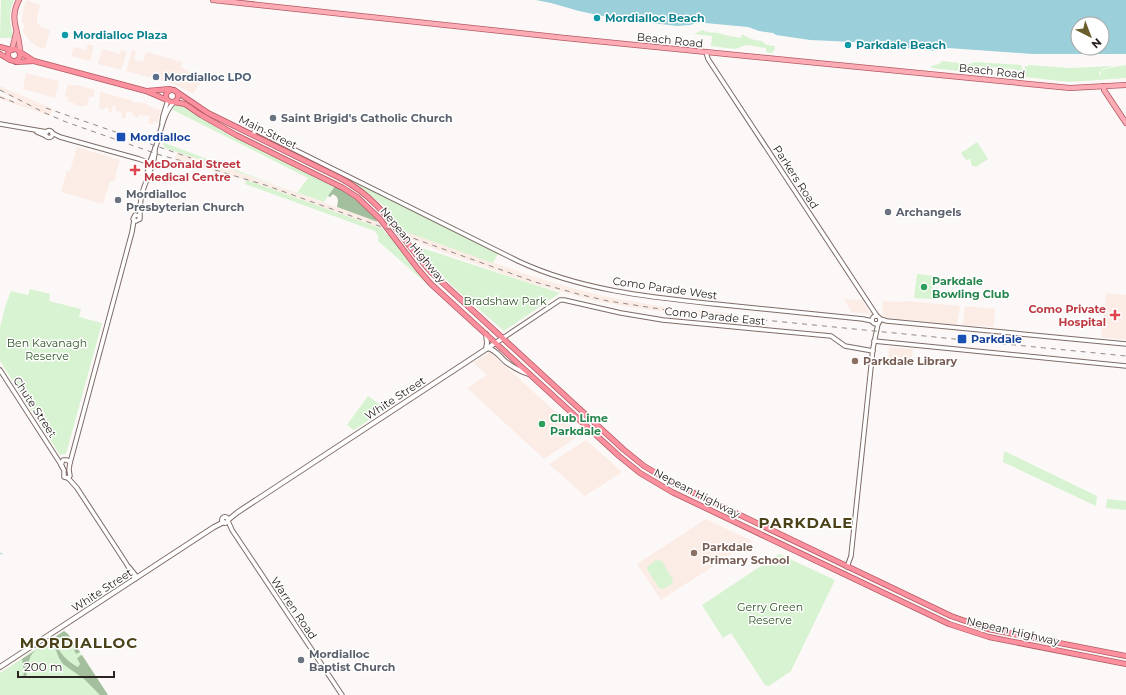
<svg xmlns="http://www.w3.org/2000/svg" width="1126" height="695" font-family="Montserrat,sans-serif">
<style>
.built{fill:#fcece6}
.green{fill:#d8f3d1}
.forest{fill:#a4bf9d}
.water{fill:#9bcfda;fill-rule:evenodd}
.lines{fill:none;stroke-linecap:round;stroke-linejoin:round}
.stream{stroke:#9bcfda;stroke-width:1}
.tertiary-casing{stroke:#7d6c66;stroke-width:5.5}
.secondary-casing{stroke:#7d6c66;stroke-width:6}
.primary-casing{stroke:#b25963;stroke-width:6}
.trunk-casing{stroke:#b25963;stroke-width:6}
.tertiary{stroke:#fff;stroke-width:3.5}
.secondary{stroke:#fff;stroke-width:4}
.primary{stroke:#fdacb6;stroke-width:4.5}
.trunk{stroke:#fc909e;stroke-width:4.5}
.rail{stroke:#908a88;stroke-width:1;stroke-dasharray:5 5;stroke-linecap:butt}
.culture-dot{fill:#0f9aa8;stroke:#fff;stroke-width:1.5}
.service-dot{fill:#5c6f8a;stroke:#fff;stroke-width:1.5}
.worship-dot{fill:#6b7280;stroke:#fff;stroke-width:1.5}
.transit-dot{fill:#1a4fb4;stroke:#fff;stroke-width:1.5}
.health-dot{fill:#e0444e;stroke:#fff;stroke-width:1.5}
.leisure-dot{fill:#2e9e5b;stroke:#fff;stroke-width:1.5}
.education-dot{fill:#8d6e63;stroke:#fff;stroke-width:1.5}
.labels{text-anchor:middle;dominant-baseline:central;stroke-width:3;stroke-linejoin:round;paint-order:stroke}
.culture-label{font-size:11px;font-weight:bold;fill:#0d838f;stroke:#fff;text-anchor:start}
.street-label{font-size:11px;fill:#2b2421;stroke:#fff}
.service-label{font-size:11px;font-weight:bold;fill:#4e5e75;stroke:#fff;text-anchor:start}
.worship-label{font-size:11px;font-weight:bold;fill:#5b616d;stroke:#fff;text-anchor:start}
.transit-label{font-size:11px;font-weight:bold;fill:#164399;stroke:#fff;text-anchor:start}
.health-label{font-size:11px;font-weight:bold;fill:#be3a42;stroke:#fff;text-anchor:start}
.leisure-label{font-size:11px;font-weight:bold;fill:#27864d;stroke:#fff;text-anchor:start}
.park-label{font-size:11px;fill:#2e5424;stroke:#fff}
.education-label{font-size:11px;font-weight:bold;fill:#785e54;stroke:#fff;text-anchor:start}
.district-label{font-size:15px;font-weight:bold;letter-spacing:1px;fill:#4b4219;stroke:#fff}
</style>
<rect width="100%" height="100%" fill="#fcf8f7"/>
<g class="built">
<path d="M27,0L40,5L37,19V23L43,28L50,30L45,49L38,47L31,42L23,32L24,23H21L22,18L24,7Z"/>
<path d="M88,44L94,46L90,61L71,56L74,47L86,50Z"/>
<path d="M102,49L120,54L121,50L127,52L121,70L98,64Z"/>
<path d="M132,50L136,51L134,60L143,62L146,52L183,62L181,67L202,79L193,94L174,84L126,71Z"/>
<path d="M26,73L59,81L55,98L23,89Z"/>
<path d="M68,84L72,86L73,85H77L95,90L93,97H87L89,98L88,104L85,106L82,105V107L74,105V103L67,101L68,97L65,96Z"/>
<path d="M0,86L53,109L50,116L0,99V95L27,106L0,91Z"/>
<path d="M101,92L130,100L133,102L136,103L137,102L147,104V106L153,107V108L161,110L157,124L156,122L154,121L153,124L148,123L150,116L145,115L144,117L140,114L138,118L132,115L133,113L127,111L125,119L121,117L122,113L115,110L116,106H113L111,113L108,112L109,108L105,107L104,110L99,108L100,95L99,93Z"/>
<path d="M77,147L120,160L114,182L110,181L103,204L61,192L67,171H70Z"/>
<path d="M177,152L221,166L378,222L383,229L239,178L174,160Z"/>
<path d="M403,231L534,277L586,292L613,298L670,308L739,314L735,319L716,318L635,308L591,300L524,281L429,247L409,238Z"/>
<path d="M1106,293L1126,295V340L1101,337Z"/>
<path d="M844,299L862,300L870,314L851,312Z"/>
<path d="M883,301L899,302L907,301L960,306L957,325L882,317Z"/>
<path d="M965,306L995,309L994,327L963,325Z"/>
<path d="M889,347L913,349L911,366L888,364Z"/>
<path d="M490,352L561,417L580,435L544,459L467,388L487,375L473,363Z"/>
<path d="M586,440L622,472L585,496L549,464Z"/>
<path d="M706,519L752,541L661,600L637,564Z"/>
</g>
<g class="green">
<path d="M1,0H14C10,9 9,17 11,26C12,31 13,35 13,40L11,38H0Z"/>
<path d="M702,30C708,33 712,32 718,33C726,35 733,37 741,38L742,34C748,38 755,41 762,41L766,45L775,46V49L772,53L766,52V48L746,45L735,49L711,46L712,36L694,34Z"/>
<path d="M942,61L969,64L975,62L1021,65L1023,69V71L1017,70L1016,71L1014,69L975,66L969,68L968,72L931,68V66L939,64Z"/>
<path d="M1029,65L1070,68L1113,66L1103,69L1099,73L1101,78C1101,76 1100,74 1101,72C1103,68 1121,66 1126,65V78L1070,82L1024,77L1025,66H1028Z"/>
<path d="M176,104L185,106L220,130L234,137L335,186L324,202L221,166L165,148L162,142L297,193L308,178L173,110V106Z"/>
<path d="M977,142L988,159L976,167L972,166L970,159L966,160L961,153Z"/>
<path d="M246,180L383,229L386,234H389L413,268L435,291L378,241V236L375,231L245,184Z"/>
<path d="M351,180L498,254L493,263L403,231L384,206L360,187L350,181Z"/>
<path d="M416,246L560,293L504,331L451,285Z"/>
<path d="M917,274L934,276L932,299L914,298Z"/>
<path d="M30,289L50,294L49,301L81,309L79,317L102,323L66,454L60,455L0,361V328L5,307L11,291L28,295Z"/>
<path d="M368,396L384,408V410L354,430L347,425Z"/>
<path d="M1004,451L1097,496L1096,506L1003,462Z"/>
<path d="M1107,499L1126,501V510L1106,508Z"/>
<path d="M779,554L835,580L791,671L769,686L765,685L731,633L723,638L702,605Z"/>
<path d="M656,560L662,561L673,580L672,584L663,589L659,588L647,569L648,566Z"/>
<path d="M64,631L68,634L108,695H0V673Z"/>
</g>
<g class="forest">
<path d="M335,186C351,196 367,206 378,222L337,207L338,201L337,197L333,194L330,197L328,196Z"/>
<path d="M64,631L68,634L80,652L76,654L74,650L75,648L67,640L59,637L55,642C59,653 68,662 78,667L80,664L77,658L82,655L108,695H100L84,679L63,664L59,658L54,645L51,642C28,652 30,655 26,677H23L24,671L22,659Z"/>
</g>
<path class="water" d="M536,0H1126V54H1032L948,48L931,51L895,46L888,44L884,41L874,43L810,40L776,35L773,33L759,31L748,27L705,23L704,19L700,22L690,25L677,26L612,18L579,11L551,3ZM1078,24H1102V48H1078Z"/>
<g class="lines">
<path class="stream" d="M0,553L2,554"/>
<g class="tertiary-casing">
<g id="tertiary">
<path d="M706,52L708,59L877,316"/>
<path d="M162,123L163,116L168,100"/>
<path d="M0,124L47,132"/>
<circle cx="49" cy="134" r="3.5"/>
<path d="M37,132L46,136"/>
<path d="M52,133L60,137L139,159L153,164"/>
<path d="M253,135L255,130L259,132L518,261C580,290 648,297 715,304C765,309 814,314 863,319L872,321"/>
<path d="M147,177C147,166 152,157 156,146C161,131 163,114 174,102"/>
<path d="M139,216L135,215L133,219L136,221L140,219C139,206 142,191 147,179C151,168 156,159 155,148"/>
<circle cx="876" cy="320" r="4"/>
<path d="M880,319L887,321L1126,344"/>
<path d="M503,338L560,300H564L621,313L663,320L831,336L845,346L873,351"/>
<path d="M874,341L1126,366"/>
<path d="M0,370L62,466"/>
<path d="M63,460H67L70,462L69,470L70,476L68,478L64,477V470L61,465Z"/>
<path d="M70,463L132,232L134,220"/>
<path d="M68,478L77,488L126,563L135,579"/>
<path d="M228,521L232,530L342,695"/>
<path d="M129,567L137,577"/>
<path d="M847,567L851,556L873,348L878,324"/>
</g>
</g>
<g class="secondary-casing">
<g id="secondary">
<path d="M488,348C496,350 500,357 506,362C513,367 521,372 529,374"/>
<path d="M486,349L487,343L486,334"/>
<circle cx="225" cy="520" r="3"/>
<path d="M228,520L238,512L503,338"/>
<path d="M0,667L214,527L224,522"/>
</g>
</g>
<g class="primary-casing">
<g id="primary">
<path d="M19,0C8,20 20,32 20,52"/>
<path d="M213,0L565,38L1070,88L1126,85"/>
<path d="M12,50L16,33"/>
<path d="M1104,86V90L1126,123"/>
</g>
</g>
<g class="trunk-casing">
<g id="trunk">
<path d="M0,47L11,50"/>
<circle cx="14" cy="55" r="6"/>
<path d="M20,52L34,61L146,91L167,100"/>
<path d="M0,54L10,60"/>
<path d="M16,62L34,61"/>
<circle cx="172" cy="96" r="6"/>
<path d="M174,90L208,113L340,178C384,201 399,237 431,272L623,449L644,466L671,482L951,616L988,629L1126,656"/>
<path d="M147,91L170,89"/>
<path d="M174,102L185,104L201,115L236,135L343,188L357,197L380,219L418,269L431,284L619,456L640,473L672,492L949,624L989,637L1126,664"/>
</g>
</g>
<use href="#tertiary" class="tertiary"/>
<use href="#secondary" class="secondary"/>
<use href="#primary" class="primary"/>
<use href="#trunk" class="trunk"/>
<g class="rail">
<path d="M0,90L45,113L66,122L160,155L215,170L265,185L535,282L578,294L608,301L673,311L1126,356"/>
<path d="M0,97L16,103"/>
<path d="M46,108L191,158"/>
</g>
</g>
<g class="culture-dot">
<circle cx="597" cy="18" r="4"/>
<circle cx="65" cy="35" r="4"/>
<circle cx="848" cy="45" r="4"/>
</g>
<circle class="service-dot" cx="156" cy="77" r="4"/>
<g class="worship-dot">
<circle cx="273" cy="118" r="4"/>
<circle cx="118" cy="200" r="4"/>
<circle cx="888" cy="212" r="4"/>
<circle cx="301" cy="660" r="4"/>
</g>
<g class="transit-dot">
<rect x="116" y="132" width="10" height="10" rx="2"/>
<rect x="957" y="334" width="10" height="10" rx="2"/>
</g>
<g class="health-dot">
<path d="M133 164h4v4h4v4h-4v4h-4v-4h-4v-4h4z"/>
<path d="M1113 309h4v4h4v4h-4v4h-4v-4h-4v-4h4z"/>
</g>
<g class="leisure-dot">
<circle cx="924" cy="287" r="4"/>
<circle cx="542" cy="424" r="4"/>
</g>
<g class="education-dot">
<circle cx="855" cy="361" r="4"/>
<circle cx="694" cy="553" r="4"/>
</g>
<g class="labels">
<g class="culture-label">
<text x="605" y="18">Mordialloc Beach</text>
<text x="73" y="35">Mordialloc Plaza</text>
<text x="856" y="45">Parkdale Beach</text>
</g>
<g class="street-label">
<text transform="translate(670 40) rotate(6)">Beach Road</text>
<text transform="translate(992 71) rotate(6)">Beach Road</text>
<text transform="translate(268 132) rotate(26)">Main Street</text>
<text transform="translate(796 177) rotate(57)">Parkers Road</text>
<text transform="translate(413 245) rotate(50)">Nepean Highway</text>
<text transform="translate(665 288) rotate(8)">Como Parade West</text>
<text transform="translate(715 316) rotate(6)">Como Parade East</text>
<text transform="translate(395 398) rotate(-33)">White Street</text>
<text transform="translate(35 407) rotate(57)">Chute Street</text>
<text transform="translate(697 493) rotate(27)">Nepean Highway</text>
<text transform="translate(102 590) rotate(-33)">White Street</text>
<text transform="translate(294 608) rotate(56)">Warren Road</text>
<text transform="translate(1013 631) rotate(13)">Nepean Highway</text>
</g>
<g class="service-label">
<text x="164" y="77">Mordialloc LPO</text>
</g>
<g class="worship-label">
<text x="281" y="118">Saint Brigid's Catholic Church</text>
<text x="126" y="194">Mordialloc<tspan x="126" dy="13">Presbyterian Church</tspan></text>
<text x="896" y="212">Archangels</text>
<text x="309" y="654">Mordialloc<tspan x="309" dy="13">Baptist Church</tspan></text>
</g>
<g class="transit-label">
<text x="130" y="137">Mordialloc</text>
<text x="971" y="339">Parkdale</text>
</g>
<g class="health-label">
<text x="144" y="164">McDonald Street<tspan x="144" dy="13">Medical Centre</tspan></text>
<text x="1106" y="309" text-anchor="end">Como Private<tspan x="1106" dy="13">Hospital</tspan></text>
</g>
<g class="leisure-label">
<text x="932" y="281">Parkdale<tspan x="932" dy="13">Bowling Club</tspan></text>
<text x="550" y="418">Club Lime<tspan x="550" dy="13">Parkdale</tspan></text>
</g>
<g class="park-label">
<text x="505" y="301">Bradshaw Park</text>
<text x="47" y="343">Ben Kavanagh<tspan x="47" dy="13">Reserve</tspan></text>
<text x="770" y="607">Gerry Green<tspan x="770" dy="13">Reserve</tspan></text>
</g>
<g class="education-label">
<text x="863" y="361">Parkdale Library</text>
<text x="702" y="547">Parkdale<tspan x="702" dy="13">Primary School</tspan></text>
</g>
<g class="district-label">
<text x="806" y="522">PARKDALE</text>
<text x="79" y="642">MORDIALLOC</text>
</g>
</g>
<g transform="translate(1090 36) rotate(138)"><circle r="19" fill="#ffffff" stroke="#aaa7a6"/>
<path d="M0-3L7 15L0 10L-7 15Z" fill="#695d2a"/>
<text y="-6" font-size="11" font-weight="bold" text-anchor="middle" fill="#2b2421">N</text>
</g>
<path d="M18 671v6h96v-6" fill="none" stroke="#2b2421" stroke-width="2"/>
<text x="24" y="671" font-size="12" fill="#2b2421" stroke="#ffffff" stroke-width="3" paint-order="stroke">200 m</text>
</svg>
